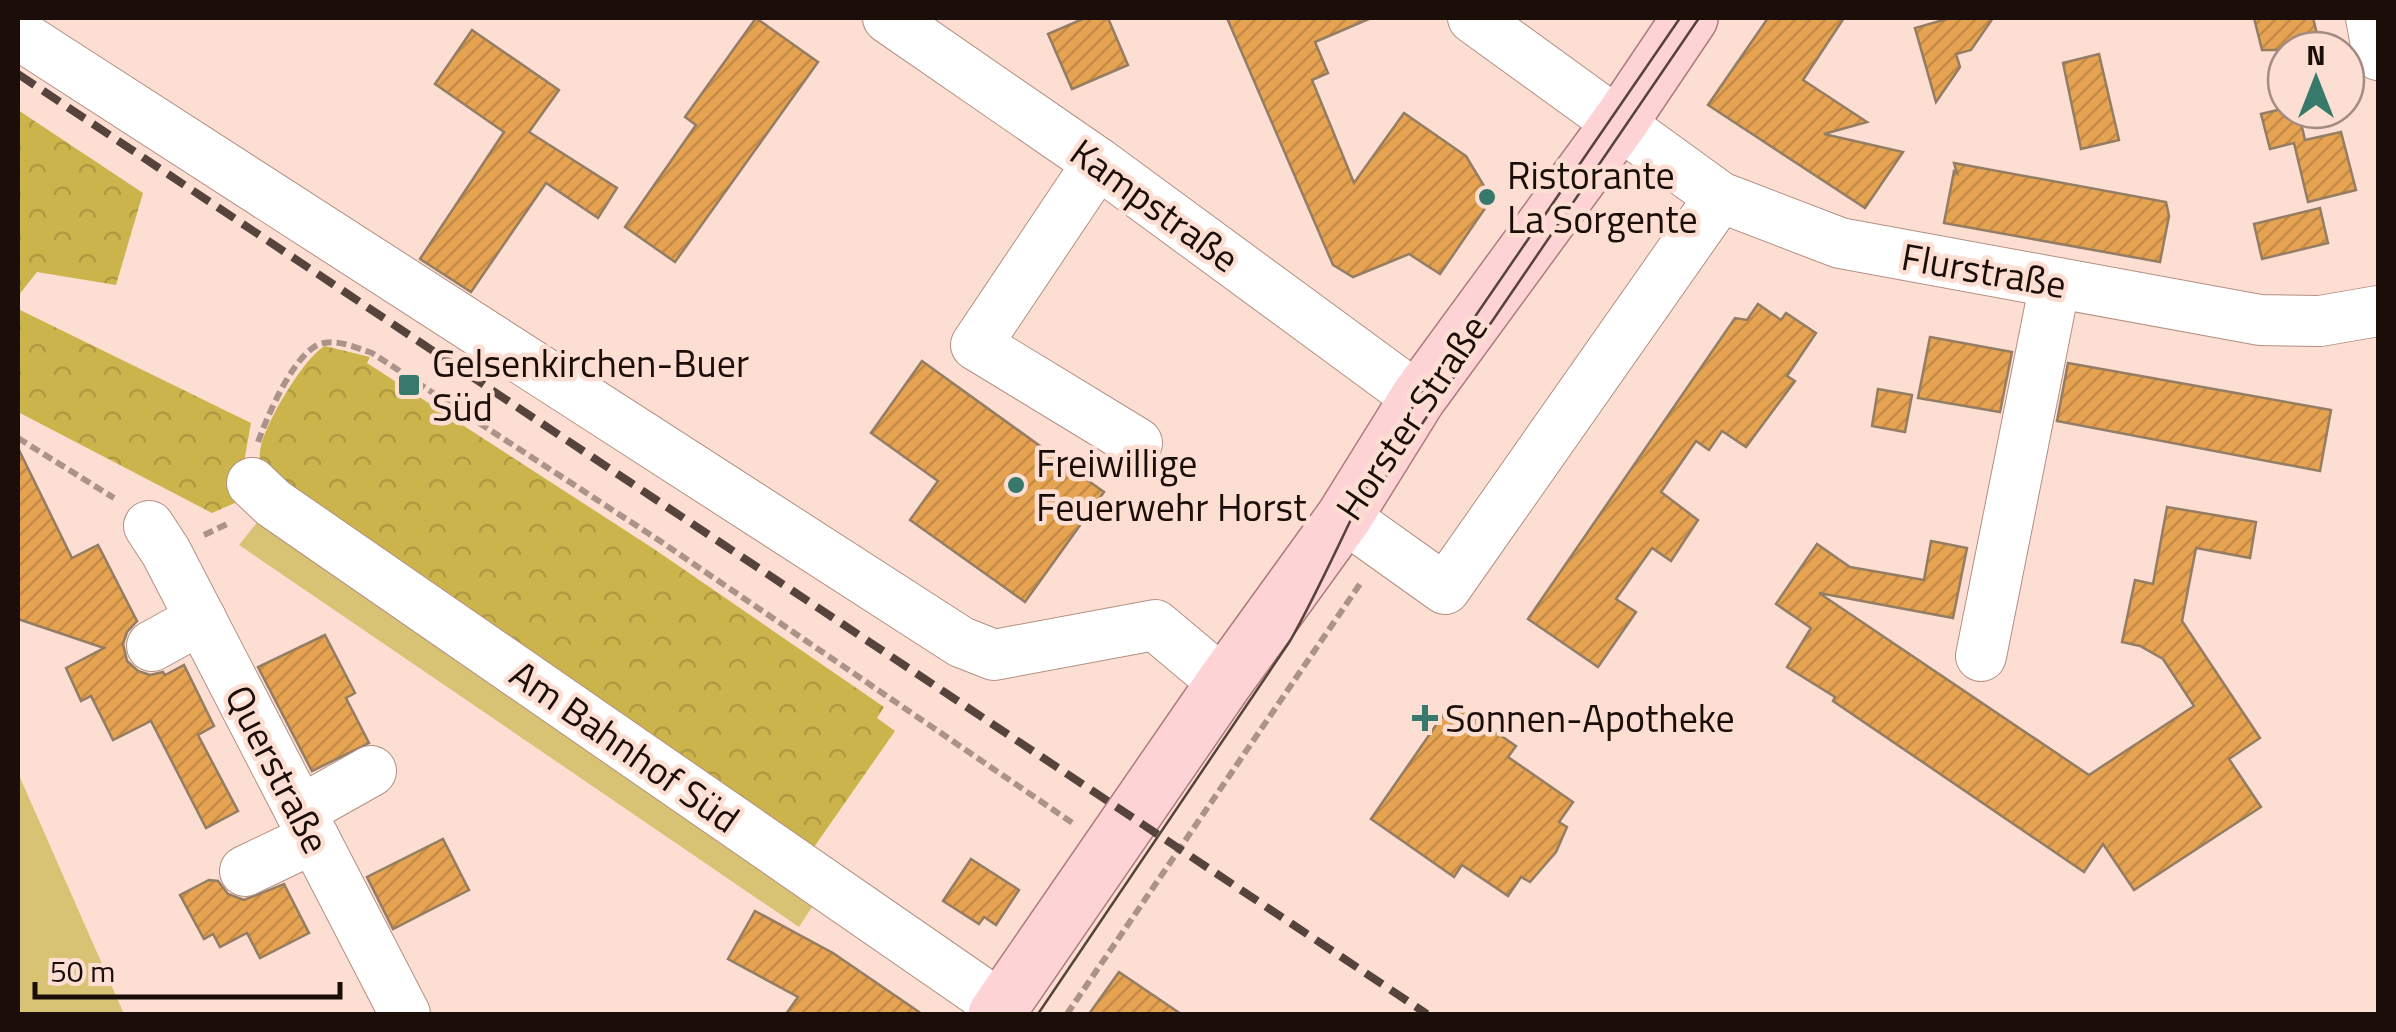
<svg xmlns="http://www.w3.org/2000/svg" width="2396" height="1032" font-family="'Titillium Web',sans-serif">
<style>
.green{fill:#d7c373}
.forest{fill:url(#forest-crowns)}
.building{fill:url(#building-hatch);stroke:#947d63;stroke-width:2.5}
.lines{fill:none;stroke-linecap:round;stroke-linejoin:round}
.minor-casing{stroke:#b39082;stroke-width:52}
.major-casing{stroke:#ae7b7c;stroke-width:58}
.path{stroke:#ab9389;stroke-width:6;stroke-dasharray:10 5;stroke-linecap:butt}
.minor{stroke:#fff;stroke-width:50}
.major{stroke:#fed3d6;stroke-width:55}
.tram{stroke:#55433c;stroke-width:2.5}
.rail{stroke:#55433c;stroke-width:8;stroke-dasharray:20 10;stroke-linecap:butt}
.poi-dot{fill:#377a6b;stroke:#fdded2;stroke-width:4}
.labels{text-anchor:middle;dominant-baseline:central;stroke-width:9;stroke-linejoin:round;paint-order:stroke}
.poi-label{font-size:38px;fill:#1b0e09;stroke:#fdded2;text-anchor:start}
.street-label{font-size:38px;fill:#1b0e09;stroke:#fdded2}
</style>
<defs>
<pattern id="forest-crowns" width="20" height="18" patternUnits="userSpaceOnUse" patternTransform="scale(2.5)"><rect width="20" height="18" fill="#ccb44c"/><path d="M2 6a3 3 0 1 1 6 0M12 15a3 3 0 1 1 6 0" fill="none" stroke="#af9a41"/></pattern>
<pattern id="building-hatch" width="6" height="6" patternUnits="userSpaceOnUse" patternTransform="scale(2.5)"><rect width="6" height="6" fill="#e6a352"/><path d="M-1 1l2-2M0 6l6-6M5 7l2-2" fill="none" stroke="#c58b46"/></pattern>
</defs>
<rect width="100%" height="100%" fill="#fdded2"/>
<g class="green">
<path d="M263,515L818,898L799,927L239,545Z"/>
<path d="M18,773L124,1014H18Z"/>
</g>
<g class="forest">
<path d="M18,110L143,193L116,285L37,272L18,296Z"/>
<path d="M18,309L251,423L237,502L212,513L18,412Z"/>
<path d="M325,346L370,357L367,363L654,549L884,707L877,718L895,731L812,850L260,470C260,462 259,453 261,446C266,422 305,356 325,346Z"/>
</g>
<g class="building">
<path d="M756,18L818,62L675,262L625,227L696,125L685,117Z"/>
<path d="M1085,18H1108L1128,65L1072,89L1048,34Z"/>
<path d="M1227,18H1371L1315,42L1328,73L1312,80L1354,183L1404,113L1466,156L1487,191L1488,204L1440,274L1409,254L1353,277L1333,265Z"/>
<path d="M1768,18H1844L1803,80L1867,122L1824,134L1903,152L1865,208L1708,105Z"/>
<path d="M1950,18H1993L1971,50L1956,54L1960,67L1936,102L1915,28Z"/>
<path d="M2254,18H2313L2321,50H2262Z"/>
<path d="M472,30L559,90L529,132L617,188L598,218L546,183L471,292L420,259L504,132L435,84Z"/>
<path d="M2099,54L2119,140L2081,149L2063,63Z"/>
<path d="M2286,108L2298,110L2305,140L2341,132L2356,190L2308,202L2294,143L2270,149L2261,114Z"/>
<path d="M1954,163L2166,202L2169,216L2160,262L1944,223L1954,171L1957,173Z"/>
<path d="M2320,208L2328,243L2262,259L2254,224Z"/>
<path d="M1758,304L1781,320L1786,313L1816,333L1787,376L1795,381L1746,447L1722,431L1709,450L1696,441L1661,492L1698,520L1671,561L1652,548L1616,599L1636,612L1598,667L1528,619L1735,318L1747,320Z"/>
<path d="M1930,337L2012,352L2000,412L1918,398Z"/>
<path d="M922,361L1104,492L1025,602L910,520L938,481L871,433Z"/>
<path d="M2068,363L2331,410L2320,471L2057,421Z"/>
<path d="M1878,389L1912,395L1905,432L1872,426Z"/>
<path d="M18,448L72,558L98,545L137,621L127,632L123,644L127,661L138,671L150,675L163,672L165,675L184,665L214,726L198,735L238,811L206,828L151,721L113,740L91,696L81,701L66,668L104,648L18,619Z"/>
<path d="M2167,507L2256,522L2250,558L2196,548L2182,621L2260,738L2229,759L2261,807L2134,890L2103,844L2084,872L1833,701L1835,697L1787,667L1811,628L1776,604L1817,544L1850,567L1924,580L1931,541L1967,548L1953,618L1819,593L2089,775L2194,706L2163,659L2140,646L2122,642L2135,580L2153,584Z"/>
<path d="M325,635L355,693L346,698L369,743L312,771L258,667Z"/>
<path d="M1452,702L1516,746L1508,757L1573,802L1559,822L1567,827L1556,852L1530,882L1521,877L1508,896L1462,865L1454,877L1371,819Z"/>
<path d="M443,839L469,890L393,929L367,877Z"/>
<path d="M971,859L1019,890L996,925L984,917L979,924L943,901Z"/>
<path d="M209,880L218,881L228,894L244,900L284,884L309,933L260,958L247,933L220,947L213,934L204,939L180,895Z"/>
<path d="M755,911L833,953L922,1014H786L798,997L728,959Z"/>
<path d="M1119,972L1181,1014H1089Z"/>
</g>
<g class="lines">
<g class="minor-casing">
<g id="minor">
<path d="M888,18L1098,163L1418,398"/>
<path d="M1473,18L1720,197L1840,243L2260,320L2320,321L2378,311"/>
<path d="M2371,18L2378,55"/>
<path d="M18,34L961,642L994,655L1155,625L1224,683"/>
<path d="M1098,163L976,345L1137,443"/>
<path d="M252,483L273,503L1002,1007"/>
<path d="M1344,517L1445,589L1720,197"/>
<path d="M149,526L166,552L405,1014"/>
<path d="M152,646L201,619"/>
<path d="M1981,656L2055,283"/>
<path d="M300,811L371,771"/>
<path d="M245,871L314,838"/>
</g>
</g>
<g class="major-casing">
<path id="major" d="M996,1014L1224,683L1344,517L1418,398L1620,122L1690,18"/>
</g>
<g class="path">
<path d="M18,438L114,498"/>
<path d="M258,442C267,417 296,347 324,343C340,340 357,348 372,353L660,541L1074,824"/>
<path d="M204,535L229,523"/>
<path d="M1067,1014L1362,581"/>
</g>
<use href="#minor" class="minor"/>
<use href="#major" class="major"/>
<g class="tram">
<path d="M1381,484L1699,18"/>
<path d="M1038,1014L1290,641C1331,569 1360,491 1404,420L1680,18"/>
</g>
<path class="rail" d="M18,74L1427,1014"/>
</g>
<g class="poi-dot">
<circle cx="1487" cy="197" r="10"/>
<rect x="397" y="373" width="24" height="24" rx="5"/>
<circle cx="1016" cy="485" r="10"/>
<path d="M1420 703h10v10h10v10h-10v10h-10v-10h-10v-10h10z"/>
</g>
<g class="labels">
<g class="poi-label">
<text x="1507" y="175">Ristorante<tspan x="1507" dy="44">La Sorgente</tspan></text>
<text x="432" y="363">Gelsenkirchen-Buer<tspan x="432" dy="44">Süd</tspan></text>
<text x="1036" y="463">Freiwillige<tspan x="1036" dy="44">Feuerwehr Horst</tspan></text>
<text x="1445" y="718">Sonnen-Apotheke</text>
</g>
<g class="street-label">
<text transform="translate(1155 205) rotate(36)">Kampstraße</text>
<text transform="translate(1984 270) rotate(10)">Flurstraße</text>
<text transform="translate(1411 417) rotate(-56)">Horster Straße</text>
<text transform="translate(625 746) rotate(35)">Am Bahnhof Süd</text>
<text transform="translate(278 769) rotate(63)">Querstraße</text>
</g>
</g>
<rect width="2396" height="1032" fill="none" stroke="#1b0e09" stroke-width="40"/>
<g transform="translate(2316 80)"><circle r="48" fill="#fdded2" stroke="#a38b82" stroke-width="2.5"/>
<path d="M0-8L18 38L0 25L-18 38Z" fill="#377a6b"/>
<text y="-15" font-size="28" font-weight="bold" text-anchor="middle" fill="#1b0e09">N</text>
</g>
<path d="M35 982v15h305v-15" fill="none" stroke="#1b0e09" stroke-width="5"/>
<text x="50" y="982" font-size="30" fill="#1b0e09" stroke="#fdded2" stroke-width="8" paint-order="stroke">50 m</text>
</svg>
